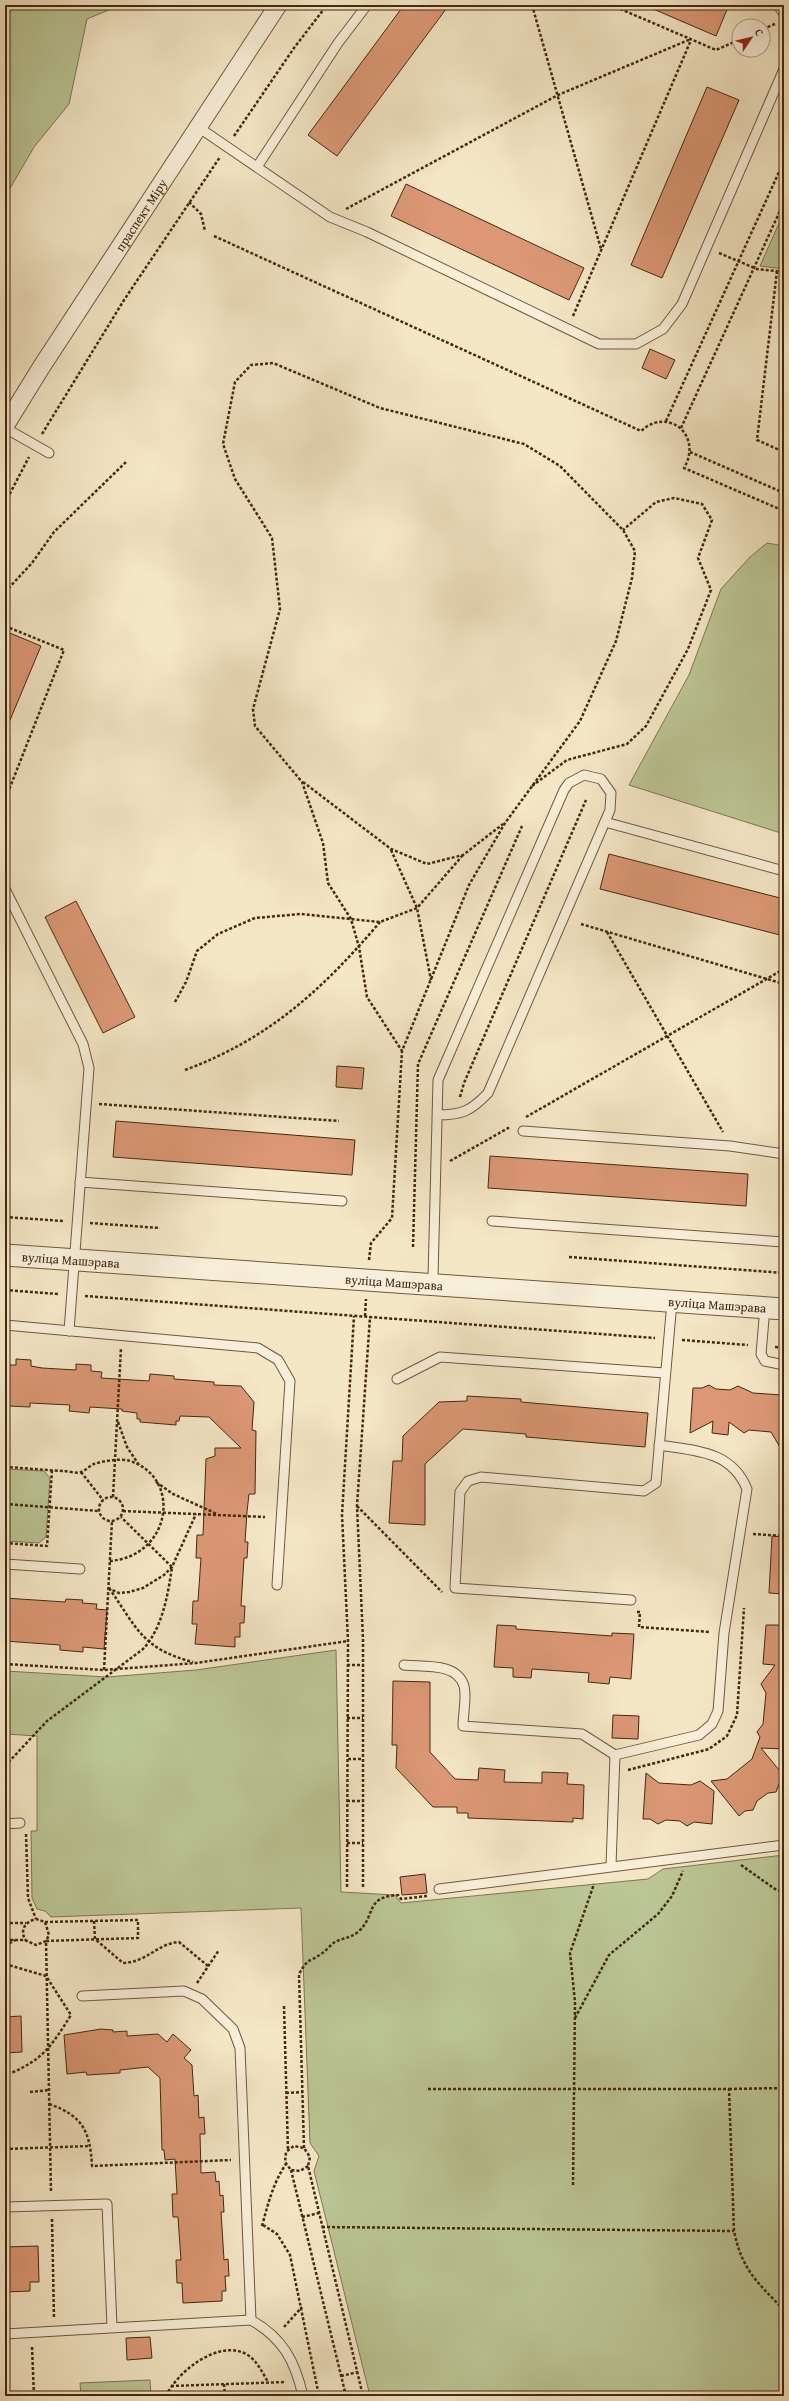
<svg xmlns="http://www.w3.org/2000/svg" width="789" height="2401" font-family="'Gentium Book Plus',serif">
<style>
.green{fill:#bbc595;stroke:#807652}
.building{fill:#dc9876;stroke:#45280f}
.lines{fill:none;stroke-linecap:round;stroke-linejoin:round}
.service-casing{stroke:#71583d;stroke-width:11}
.minor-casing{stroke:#71583d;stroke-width:19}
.tertiary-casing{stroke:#71583d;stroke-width:23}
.path{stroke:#45280f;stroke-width:2.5;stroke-dasharray:3 2;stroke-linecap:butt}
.service{stroke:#f8efda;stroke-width:9}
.minor{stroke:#f8efda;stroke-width:17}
.tertiary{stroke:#f8efda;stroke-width:21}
.labels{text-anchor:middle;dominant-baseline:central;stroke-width:3;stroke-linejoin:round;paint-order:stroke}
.street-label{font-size:13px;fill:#45280f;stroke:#f8efda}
</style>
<rect width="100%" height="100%" fill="#f4e7c6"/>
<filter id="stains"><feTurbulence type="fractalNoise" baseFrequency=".005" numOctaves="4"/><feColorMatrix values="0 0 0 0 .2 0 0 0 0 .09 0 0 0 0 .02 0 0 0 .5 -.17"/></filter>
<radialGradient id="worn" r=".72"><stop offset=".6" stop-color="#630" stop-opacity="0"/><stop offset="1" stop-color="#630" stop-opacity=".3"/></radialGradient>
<g class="green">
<path d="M5,5H121L87,19L69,104L34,147L5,197Z"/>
<path d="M784,212V269L760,266Z"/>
<path d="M767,543L784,546V834L629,785L689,675L721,589L750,557Z"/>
<path d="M5,1469L44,1471L50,1478L46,1537L39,1543L5,1541Z"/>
<path d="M336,1650L341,1892L395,1895L401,1903L648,1879L663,1869L784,1855V2396H370L314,2171L319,2156L310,2143L301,1908L51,1917L45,1911L37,1909L32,1898L31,1831H37V1736L5,1734V1671L107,1677L196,1670Z"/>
<path d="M150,2380L151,2396H81L80,2383Z"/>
</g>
<g class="building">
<path d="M404,5H449L337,156L308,135Z"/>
<path d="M644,5H729L716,36Z"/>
<path d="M707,87L739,100L662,278L631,265Z"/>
<path d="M406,184L584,268L569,300L391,216Z"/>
<path d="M650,349L675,360L666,379L642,368Z"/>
<path d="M5,631L41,646L5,732Z"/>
<path d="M609,854L784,899V936L600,889Z"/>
<path d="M76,901L135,1017L103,1033L45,917Z"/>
<path d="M337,1066L364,1068L362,1089L336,1087Z"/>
<path d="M116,1121L355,1140L352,1175L113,1157Z"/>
<path d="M490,1156L748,1174L746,1206L488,1188Z"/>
<path d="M16,1359L31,1360V1366L42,1368L76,1370V1364L91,1365V1371L102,1372L101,1378L149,1381L150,1374L174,1376V1379L214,1382V1385L241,1386L254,1402L252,1430L256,1431L255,1494H249L247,1512L245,1542H248L247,1558H244L241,1606H245L244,1623H240V1637H235V1647L195,1644L197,1624H192L193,1601H198L201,1558H196L197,1535H203L206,1459L215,1456V1448H241L209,1417L180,1416L179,1421H176V1425L140,1422V1419H137V1413L122,1411V1409L90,1407L89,1413L69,1411L70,1405L30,1403V1407L8,1406V1401H5V1365H16Z"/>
<path d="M709,1385L716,1389L730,1390L738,1386L753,1393L782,1395V1398H784V1454L771,1432L749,1430L744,1433L729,1422L728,1435L712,1433L713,1421L690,1433L693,1388H702Z"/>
<path d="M467,1396L521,1399V1402L648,1413L645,1447L526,1437V1434L463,1429L425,1464V1525L389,1523L393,1461H402L403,1436L439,1402L467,1401Z"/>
<path d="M772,1536L784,1537V1594L769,1593Z"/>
<path d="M5,1598L65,1602L66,1599L83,1600L82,1603L97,1604L96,1609L107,1610L104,1649L83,1647V1652L60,1650V1645L5,1641Z"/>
<path d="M497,1625L516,1626V1629L612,1636V1633L634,1634L631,1679L610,1677L609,1684L588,1682L589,1673L532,1669L531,1678L513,1677V1668L494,1667Z"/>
<path d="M766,1625H784V1749L761,1748L784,1776V1780L779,1784L776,1792L768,1793L757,1801L753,1810L745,1811L739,1816L711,1781L727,1779L752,1759L760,1737L757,1732L763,1724L766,1693L761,1684L775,1665L763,1664Z"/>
<path d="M393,1681L430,1682V1752L455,1779L478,1780L479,1768L505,1770L504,1782L542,1783V1772L568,1773L567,1784L584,1785L583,1819L573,1818V1822L468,1818V1813H457V1807H433L396,1768L397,1745H392Z"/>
<path d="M613,1715L639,1716L638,1739L612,1738Z"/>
<path d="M646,1773L659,1783L691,1785L700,1781L714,1791L712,1824L694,1822L687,1826L680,1821L666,1820L658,1824L650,1819H643Z"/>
<path d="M425,1874L427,1893L402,1895L400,1877Z"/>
<path d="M21,2016L22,2052L5,2053V2017Z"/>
<path d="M101,2029L113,2030V2032L127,2031V2036L158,2034L167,2042L173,2034L191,2050L184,2058L192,2065L194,2096L198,2095L199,2118L204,2117L205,2134H200L201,2173L215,2172L216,2182L219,2181L220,2196L223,2195L224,2212H221L224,2260L228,2259L229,2276H225L226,2291H222V2301L183,2303L182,2283H177L176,2260H181L178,2217H173L172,2194H177L175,2159L165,2160L164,2150H162L160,2078L148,2067L120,2070V2073L87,2075L86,2072L67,2074L64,2035Z"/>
<path d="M38,2246L39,2282H30V2291L5,2292V2247Z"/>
<path d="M150,2337L152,2358L127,2360L126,2338Z"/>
</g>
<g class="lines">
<g class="service-casing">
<g id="service">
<path d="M778,5L784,14"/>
<path d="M198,127L330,217L367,232L599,344H636L663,329L682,304L784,69"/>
<path d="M257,167L338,43L367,5"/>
<path d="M5,428L49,453"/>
<path d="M605,822L784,871"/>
<path d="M5,889L83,1044L89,1068L69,1331"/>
<path d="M523,1131L730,1146L784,1154"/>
<path d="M80,1182L342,1201"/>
<path d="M492,1221L784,1242"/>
<path d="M433,1285V1278C435,1212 436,1146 438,1080L564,790L569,783L584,775L601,779L611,793L610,810L488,1093C471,1111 462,1115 437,1115"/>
<path d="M765,1307L761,1354L765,1361L784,1365"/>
<path d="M5,1325L258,1348L278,1360L290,1381L277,1585"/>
<path d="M397,1379L440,1357L665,1373"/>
<path d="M5,1564L80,1569"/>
<path d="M631,1600L455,1588L460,1492L468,1481L481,1477L644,1491L656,1483L672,1302"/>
<path d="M404,1665C422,1667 457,1662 464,1686C467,1697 463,1714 463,1726L582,1734L615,1755L699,1735L712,1724L718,1711L724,1633L747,1489C731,1450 695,1451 659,1445"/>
<path d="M5,1824L20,1823"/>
<path d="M611,1866L615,1755"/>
<path d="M439,1889L784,1845"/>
<path d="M82,1996L184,1991L202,1999L233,2029L240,2048L251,2320"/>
<path d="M5,2207L107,2204L112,2327"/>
<path d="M5,2334L251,2320C283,2338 295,2361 303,2396"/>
<path d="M5,2394V2396"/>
</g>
</g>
<g class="minor-casing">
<g id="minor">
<path id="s1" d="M5,426L42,366L278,5"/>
</g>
</g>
<g class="tertiary-casing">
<g id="tertiary">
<path id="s2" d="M5,1255L784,1309"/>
</g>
</g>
<g class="path">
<path d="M532,5L601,249"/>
<path d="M611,5L716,50L739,40"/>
<path d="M763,29L775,24"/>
<path d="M234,136L294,48L327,5"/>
<path d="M189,202L201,214L205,231"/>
<path d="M346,209L558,95L691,39"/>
<path d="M214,236L641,431C669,406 703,436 684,468L784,511"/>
<path d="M719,253L757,269L784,272"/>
<path d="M777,271L757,440L784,452"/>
<path d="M573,316L691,40"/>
<path d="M666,421L784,161"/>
<path d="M681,428L784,202"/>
<path d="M42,434L124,300L220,157"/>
<path d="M690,452L784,493"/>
<path d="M5,503L29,457"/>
<path d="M5,592L32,563L54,532L127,461"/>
<path d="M5,626L64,650L5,800"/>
<path d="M303,782L391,849L427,864L463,855L503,824"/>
<path d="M532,786L567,760L627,744L646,726L688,649L711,590L698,558L712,520L702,504L674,498L656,502L623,530"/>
<path d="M391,850L417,908L431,980"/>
<path d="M581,924L784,984"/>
<path d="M607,932L723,1132"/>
<path d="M175,1002L186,982L197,951L218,934L255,918L301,914L380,922L417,908L463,855"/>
<path d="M185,1070C269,1039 323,989 380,922"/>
<path d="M460,1097L464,1083L586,800"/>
<path d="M99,1104L339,1121"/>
<path d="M526,1117L784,969"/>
<path d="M450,1161L510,1127"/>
<path d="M5,1217L63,1221"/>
<path d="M90,1223L160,1228"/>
<path d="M413,1247L418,1064L522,826"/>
<path d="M569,1257L784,1273"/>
<path d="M369,1260L371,1243L392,1218L402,1051L469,885L505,823L580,721L616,641L632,578L635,551L623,530L560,466L524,444L380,408L273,363L251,365L235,382L223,444L235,479L272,538L280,609L253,709L255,726L302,782L323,843L328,883L351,919L359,947L367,997L402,1051"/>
<path d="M5,1290L58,1294"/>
<path d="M85,1296L655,1338"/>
<path d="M365,1316L366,1299"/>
<path d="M682,1340L748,1345"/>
<path d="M775,1347L784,1348"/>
<path d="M118,1422L127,1447L139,1465"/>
<path d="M5,1467C24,1468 43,1470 63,1471C68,1471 76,1474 81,1472C85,1471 89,1466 94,1464C103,1461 120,1458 130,1461C183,1478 171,1557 109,1561"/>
<path d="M81,1472L103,1500"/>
<path d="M156,1482L173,1494L217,1514"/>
<circle cx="111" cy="1509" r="12"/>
<path d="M113,1497L121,1348"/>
<path d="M5,1504L99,1511"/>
<path d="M357,1506L442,1592"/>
<path d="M123,1511L265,1517"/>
<path d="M753,1534L784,1536"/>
<path d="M5,1543L47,1546L52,1470"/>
<path d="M108,1588L119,1593L129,1592L143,1588L164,1575L172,1567L196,1514"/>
<path d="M109,1588C137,1628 142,1649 193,1662"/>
<path d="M637,1612H640L639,1627L710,1632"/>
<path d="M5,1664L104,1670L196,1663L348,1641"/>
<path d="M347,1665H364"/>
<path d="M104,1670L112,1521"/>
<path d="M347,1718H363"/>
<path d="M348,1759H363"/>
<path d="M5,1766L47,1721L143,1649C162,1629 168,1595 172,1567L121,1517"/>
<path d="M628,1770L709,1749L727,1736L737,1715L744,1608"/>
<path d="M347,1801H364"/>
<path d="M26,1834L28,1898L36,1919"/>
<path d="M347,1843H363"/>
<path d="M741,1865L775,1889L784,1892"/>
<path d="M347,1887L348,1641L342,1515L354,1316"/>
<path d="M363,1887V1639L357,1506L370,1317"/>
<path d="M94,1921L95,1939L123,1963C148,1962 156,1944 179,1942L208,1966"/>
<path d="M45,1922L138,1920V1938L46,1941L51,2192"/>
<path d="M5,1923H26"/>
<path d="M5,1940H25L36,1945L46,1941L49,1935L45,1922L36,1919C25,1922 20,1929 25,1940"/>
<path d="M5,1946L15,1940"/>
<path d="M5,1964L46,1976L71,2015C52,2045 44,2059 11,2073"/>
<path d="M197,1983L219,1950"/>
<path d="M284,2006L288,2151"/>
<path d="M575,2018L609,1955L658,1914L672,1896L683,1871"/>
<path d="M428,2089H729L734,2231C742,2270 757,2282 784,2310"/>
<path d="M729,2089L784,2088"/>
<path d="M30,2092L49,2090"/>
<path d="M286,2093L303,2092"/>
<path d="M49,2104C83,2116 90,2131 92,2166L231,2160"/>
<path d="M304,2148L299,1974C308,1958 308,1963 321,1954C326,1951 330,1945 335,1942C343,1938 350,1938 358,1932C377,1915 364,1897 398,1895L401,1899L427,1896"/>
<path d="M5,2149L90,2146"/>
<path d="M308,2166L300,2171L291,2170L285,2162L286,2152L294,2146L304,2148L310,2157L308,2166L363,2396"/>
<path d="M291,2170L346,2396"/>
<path d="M573,2185L575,2002L570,1953L594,1884"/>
<path d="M302,2217L319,2213"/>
<path d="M52,2219L54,2318"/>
<path d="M263,2225L277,2234L290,2255L319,2396"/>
<path d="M262,2226C268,2204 273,2183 286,2164"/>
<path d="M322,2227L734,2231"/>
<path d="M284,2327L302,2307"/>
<path d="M32,2347L34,2396"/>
<path d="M341,2376L358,2372"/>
<path d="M224,2384L225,2396"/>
<path d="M171,2386L286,2382"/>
<path d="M166,2396C177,2372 218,2339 246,2354C257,2360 262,2372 268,2382"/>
</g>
<use href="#service" class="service"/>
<use href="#minor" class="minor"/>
<use href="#tertiary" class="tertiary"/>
</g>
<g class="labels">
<g class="street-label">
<text stroke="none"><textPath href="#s1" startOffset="251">праспект Міру</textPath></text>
<text stroke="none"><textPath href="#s2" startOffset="66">вуліца Машэрава</textPath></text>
<text stroke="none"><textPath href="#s2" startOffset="390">вуліца Машэрава</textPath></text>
<text stroke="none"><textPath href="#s2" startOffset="714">вуліца Машэрава</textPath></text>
</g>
</g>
<rect width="789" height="2401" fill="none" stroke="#f4e7c6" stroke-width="20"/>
<rect x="6" y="6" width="777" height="2389" fill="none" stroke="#45280f" stroke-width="2"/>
<rect x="10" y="10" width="769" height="2381" fill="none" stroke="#45280f"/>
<g transform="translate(751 38) rotate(55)"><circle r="19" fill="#f8efda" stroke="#b09f89"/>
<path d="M0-3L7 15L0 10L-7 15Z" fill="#8f2418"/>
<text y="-6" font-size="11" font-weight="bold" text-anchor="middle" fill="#45280f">С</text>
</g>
<rect width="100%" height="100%" filter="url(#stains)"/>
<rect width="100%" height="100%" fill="url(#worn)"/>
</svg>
